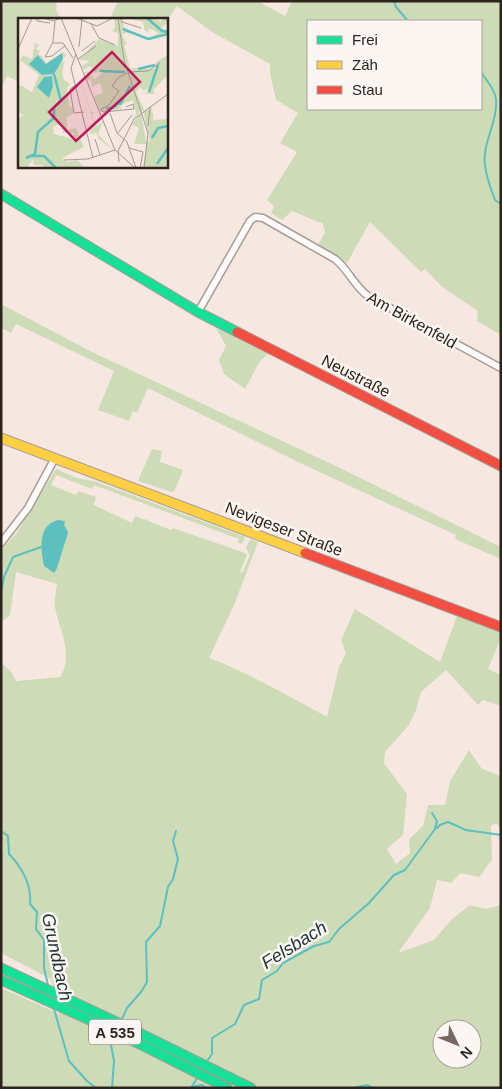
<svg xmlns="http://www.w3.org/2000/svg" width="502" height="1089" font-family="Arial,sans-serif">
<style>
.green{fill:#cddcb6;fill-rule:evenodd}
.water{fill:#5dc0be}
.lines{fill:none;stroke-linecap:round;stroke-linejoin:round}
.stream{stroke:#5dc0be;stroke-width:2}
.street-casing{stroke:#a79c96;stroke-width:9}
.fast-casing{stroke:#a79c96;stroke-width:11}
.slow-casing{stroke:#a79c96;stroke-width:11}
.jam-casing{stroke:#a79c96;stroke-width:11}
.street{stroke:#fefcfa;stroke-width:6}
.fast{stroke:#16e098;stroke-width:9}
.slow{stroke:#ffcf43;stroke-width:9}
.jam{stroke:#f24e42;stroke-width:9}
.labels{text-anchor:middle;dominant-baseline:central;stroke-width:5;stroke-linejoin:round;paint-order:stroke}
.shield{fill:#fcf6f3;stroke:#6c625d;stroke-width:1}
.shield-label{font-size:15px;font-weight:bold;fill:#2e231d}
.street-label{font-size:16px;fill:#2e231d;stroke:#fcf6f3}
.water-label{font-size:18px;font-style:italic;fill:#203636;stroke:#fcf6f3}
.inset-river{fill:none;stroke:#5dc0be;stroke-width:2.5}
.inset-road{fill:none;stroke:#a69992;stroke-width:1}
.view{fill:#c2185b;fill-opacity:0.15;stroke:#c2185b;stroke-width:2.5}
.inset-edge{fill:none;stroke:#2e231d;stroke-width:2.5}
</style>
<rect width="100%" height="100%" fill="#f6e8e0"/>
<g class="green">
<path d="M1,1H55L57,5L56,10L61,19H19V82L7,76L1,88Z"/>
<path d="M118,1H257L285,16L292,1H501V335L477,321L478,311L442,287L425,269L421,272L370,222L347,263L318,245L325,233L323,224L292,211L282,220L271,213L274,206L267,200L297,152L280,143L298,113L276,100L270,73V64L212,32L177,6L166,22V19H110ZM308,21H481V109H308Z"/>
<path d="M1,304L92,352L338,467L501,547V559L455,539L456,535L300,463L148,388L137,413L133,411L129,421L98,410L114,371L16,324L11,333L1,328Z"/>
<path d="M216,328L268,354L260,361L245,389L224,374L219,360L226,346Z"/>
<path d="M152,449L162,451L160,462L183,470L175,490L172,492L138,481Z"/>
<path d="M56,469L77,478L97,482L245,537L242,544L238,543L239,539L94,485L92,489L56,475L51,485L76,495L78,491L96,497L94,505L132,523L135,516L145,520L146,519H148V521L171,530L173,528L245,553L247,555L240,572L242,573L250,555L246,548L250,539L258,542L234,605L209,658C250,673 288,696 327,717L339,667L346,653L341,640L355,609L440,662L457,616L501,632V638L488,669L501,675V704L498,705L483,700L478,705L446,670L421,692L416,710L409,725L385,752L384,763L407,794L403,835L387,849L396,864L410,853L409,839L423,826L428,805H445L450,781L469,750L482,769L501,776V830L497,824L491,825L492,860L479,877L461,873L451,883L437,880L430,908L398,953L434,940L452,919L470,905L486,909L501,905V1088H1V988L60,1014L51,979L1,953V662L12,673L16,681L60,677C74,656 60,631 55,608C54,600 56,591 57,584L16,572L10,615L1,623V550L16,534ZM442,1029H472V1059H442Z"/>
</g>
<path class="water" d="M58,520L65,521L64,525L67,530L68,533L57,568L54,573L44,566C41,550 37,525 58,520Z"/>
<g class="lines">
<g class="stream">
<path d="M394,1L396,7L408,21"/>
<path d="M481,72C486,80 495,89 496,99C498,122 482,143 485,165C486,177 491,189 495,200L501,204"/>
<path d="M1,593L4,577L13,557L41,547"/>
<path d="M437,828L440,825L448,822L466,830L501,835"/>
<path d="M1,831L8,836L9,854C22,867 32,886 30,904L37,912L36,929L44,940V968L48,985"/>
<path d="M54,1009L69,1061L87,1081L96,1088"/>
<path d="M122,1019L127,1008L141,992L147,982L146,942L160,926L168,887L173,879L178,859L173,841L176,831"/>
<path d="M207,1061L212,1054V1038L235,1024L244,1005L259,999L262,980L277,971L283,963L314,946L329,942L339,929L369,903L394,875L405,870L435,829L437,821L432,813"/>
<path d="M191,1087L202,1085L207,1088"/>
<path d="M112,1088L114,1061L111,1045L114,1037"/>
<path d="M191,1088L197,1078"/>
<path d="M353,1088L367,1085L373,1088"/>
</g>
<g class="street-casing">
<g id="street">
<path d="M198,312L250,221L255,217L263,218L335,259C348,269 354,286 368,296L501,368"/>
<path d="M1,543L28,508L55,458"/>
</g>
</g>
<g class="fast-casing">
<g id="fast">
<path d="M1,194L198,312L237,332"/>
<path d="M1,968L123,1025L251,1088"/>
<path d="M1,980L114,1031L227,1088"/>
</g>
</g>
<g class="slow-casing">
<path id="slow" d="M1,438L305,553"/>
</g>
<g class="jam-casing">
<g id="jam">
<path d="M237,332L501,466"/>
<path d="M305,553L501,627"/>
</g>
</g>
<use href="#street" class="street"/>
<use href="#fast" class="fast"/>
<use href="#slow" class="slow"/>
<use href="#jam" class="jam"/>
</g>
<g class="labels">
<rect class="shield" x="89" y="1019.5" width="52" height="25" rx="4"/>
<g class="shield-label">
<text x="115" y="1032">A 535</text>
</g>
<g class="street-label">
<text transform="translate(412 320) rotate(29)">Am Birkenfeld</text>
<text transform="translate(356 376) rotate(27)">Neustraße</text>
<text transform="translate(284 529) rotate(21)">Nevigeser Straße</text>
</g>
<g class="water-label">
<text transform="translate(294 945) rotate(-32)">Felsbach</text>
<text transform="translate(57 957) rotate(78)">Grundbach</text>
</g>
</g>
<g transform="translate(18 18)">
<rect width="150" height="150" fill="#f6e8e0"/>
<path d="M96,0H104L106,11L131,20L141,15L130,10L131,14L127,13L125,4L110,0H136L143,4L144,0H150V4L143,10L150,13V16L144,19L132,22L112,14L104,16L109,27H106L112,50L137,51L138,54V44L150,37V57L136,71V76H126L129,75L130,69L127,73L122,69L118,74L126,91L116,100L118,96L115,82L102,87L103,91L82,94L76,78L85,75L82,65L74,69L73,61L69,63L68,59L70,56L66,54L70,53L76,61L87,53L76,55L73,48L65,52L64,48L72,43L61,42L81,21L100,28V15L94,13L97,10ZM17,25L21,27L18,31L22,33L20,36L24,38L28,45L45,34L48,37L46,40L43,36L28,46L21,37L12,44L20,54L28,57L37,55L39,48L47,42L44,54L46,62L52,66L49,70L51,89L55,88V96L49,99V112L58,110L66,129L44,140L49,144L59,142L67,150H26L25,147H16L15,141L10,148L12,150H0V101L5,97L0,93V69L2,67L14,74L21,57L2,42L5,37L14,41ZM34,58L35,66L31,79L20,67L26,59ZM43,105L45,115H56L54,121L36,116L35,109ZM63,63L73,93L77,95L74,96L76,104L79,108L85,104L80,116L95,132L80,120L79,115L73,116L72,111L77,109ZM136,87L133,90L135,96V102L150,101V150H125L129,126H116L121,110L114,106L123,95L128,124L132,123L125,93L131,92V98L132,90Z" fill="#cddcb6" fill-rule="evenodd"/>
<path d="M44,35L45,41L36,56L24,57L11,46L20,37L28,46ZM34,58L35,68L31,80L19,69L26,59Z" fill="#5dc0be"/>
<path class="inset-river" d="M129,0L144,13L150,14M105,11L130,21L150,16M120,51L137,47M82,53L107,54M131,74L140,47M102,87L112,68M88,91L96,89L103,83M134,120L140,110L150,108M11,138H26L38,150M8,140L17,136L20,114L36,100V89L43,83L36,56M139,146L150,130"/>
<path class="inset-road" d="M19,0V3L32,5M26,0L35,3L43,0M43,0L97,132L117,150M58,0L79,8L95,0M100,0L106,42L130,115L126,150M103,1L104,4L123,10M37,3L35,24L27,39L34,38L47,28M73,6L81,20L97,27M35,25H45L55,40M61,29L64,1M0,31L14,0M64,33L77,23M58,36L53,50L75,140M60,41L78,28M58,67L52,71L56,95L66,94M85,94L83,91L91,87L101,73L94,68L100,60L111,54L130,53L142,45M85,94L116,91L115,86L108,89M92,95L99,115L109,124L118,150M130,108L132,89M99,116L114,97M77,121L82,137M111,130L125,134L122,150M46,142L70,141L97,132M101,144L100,133L116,101L150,76"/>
<path class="view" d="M94,34L122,64L58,123L31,94Z"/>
<rect width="150" height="150" class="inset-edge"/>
</g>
<rect width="502" height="1089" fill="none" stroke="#2e231d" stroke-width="5"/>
<rect x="307" y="20" width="175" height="90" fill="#fcf6f3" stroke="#aaa29d"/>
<rect x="317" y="36" width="25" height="8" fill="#16e098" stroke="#aaa29d"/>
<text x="352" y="45" font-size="15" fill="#2e231d">Frei</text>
<rect x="317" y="61" width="25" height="8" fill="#ffcf43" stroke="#aaa29d"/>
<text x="352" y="70" font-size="15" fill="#2e231d">Zäh</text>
<rect x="317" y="86" width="25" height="8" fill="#f24e42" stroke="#aaa29d"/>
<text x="352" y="95" font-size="15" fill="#2e231d">Stau</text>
<g transform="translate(457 1044) rotate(133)"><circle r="24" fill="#fcf6f3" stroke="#aaa29d"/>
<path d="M0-4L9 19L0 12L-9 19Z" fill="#746861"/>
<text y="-8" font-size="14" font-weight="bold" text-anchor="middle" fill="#2e231d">N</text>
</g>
</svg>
